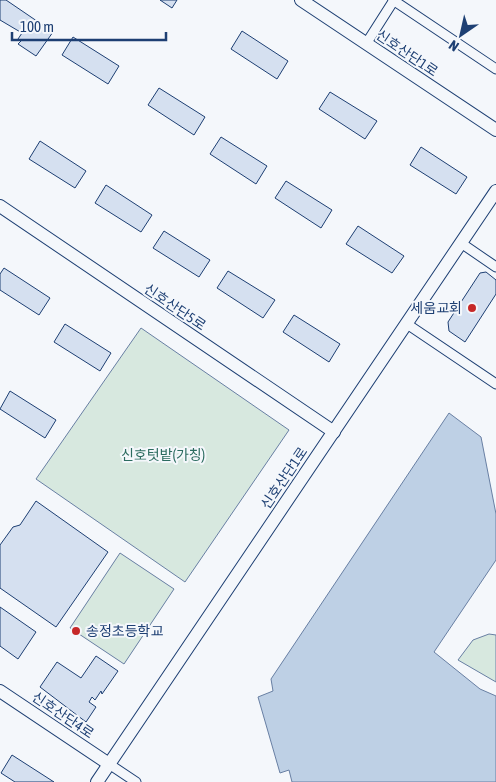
<svg xmlns="http://www.w3.org/2000/svg" width="496" height="782" font-family="'Asap Condensed','Noto Sans KR',sans-serif">
<style>
.green{fill:#d7e8df;stroke:#687fa3}
.water{fill:#bed0e5;stroke:#687fa3}
.building{fill:#d5e0f0;stroke:#1d3f73}
.lines{fill:none;stroke-linecap:round;stroke-linejoin:round}
.street-casing{stroke:#1d3f73;stroke-width:11}
.secondary-casing{stroke:#1d3f73;stroke-width:14}
.street{stroke:#f4f7fb;stroke-width:9}
.secondary{stroke:#f4f7fb;stroke-width:12}
.poi-dot{fill:#c62828;stroke:#f4f7fb;stroke-width:2}
.labels{text-anchor:middle;dominant-baseline:central;stroke-width:4;stroke-linejoin:round;paint-order:stroke}
.street-label{font-size:14px;fill:#1d3f73;stroke:#f4f7fb}
.poi-label{font-size:14px;fill:#1d3f73;stroke:#f4f7fb;text-anchor:end}
.park-label{font-size:14px;fill:#2c6c60;stroke:#f4f7fb}
</style>
<rect width="100%" height="100%" fill="#f4f7fb"/>
<g class="green">
<path d="M141,328L289,430L185,582L36,479Z"/>
<path d="M120,553L174,589L124,664L70,628Z"/>
<path d="M489,634L496,635V682L458,660L473,640Z"/>
</g>
<path class="water" d="M449,413L481,437L496,514V560L434,652L480,689L496,696V782H292L289,770L280,773L258,697L273,691L271,679Z"/>
<g class="building">
<path d="M0,0H6L53,32L36,56L18,44L21,41L18,39L22,33L0,20Z"/>
<path d="M160,0H177L172,8Z"/>
<path d="M242,31L288,61L277,79L231,49Z"/>
<path d="M73,37L119,66L108,84L62,55Z"/>
<path d="M159,88L205,117L194,135L148,105Z"/>
<path d="M330,92L377,121L365,139L319,109Z"/>
<path d="M221,137L267,166L256,184L210,154Z"/>
<path d="M40,141L86,171L75,188L29,159Z"/>
<path d="M421,147L467,177L456,194L410,165Z"/>
<path d="M286,181L332,210L321,228L275,198Z"/>
<path d="M106,185L152,215L141,232L95,203Z"/>
<path d="M358,226L404,256L392,273L346,244Z"/>
<path d="M164,231L210,260L199,277L153,248Z"/>
<path d="M4,268L50,298L39,315L0,290V274Z"/>
<path d="M228,271L275,300L263,318L217,288Z"/>
<path d="M486,272L496,280V294L465,342L449,331L448,322L480,273Z"/>
<path d="M294,315L340,344L329,362L283,332Z"/>
<path d="M65,324L111,353L100,371L54,342Z"/>
<path d="M10,391L56,420L45,438L0,409Z"/>
<path d="M36,501L108,552L56,627L0,588V545L13,527L20,525Z"/>
<path d="M0,607L36,632L18,659L0,646Z"/>
<path d="M96,656L118,671L102,694L101,691L95,700L92,697L89,702L96,707L86,722L40,687L57,662L81,678Z"/>
<path d="M12,755L54,782H15L1,773Z"/>
</g>
<g class="lines">
<g class="street-casing">
<g id="street">
<path d="M393,0L496,69"/>
<path d="M366,44L394,0"/>
<path d="M461,243L496,267"/>
<path d="M407,324L496,384"/>
<path d="M109,764L136,782"/>
</g>
</g>
<g class="secondary-casing">
<g id="secondary">
<path d="M301,0L496,130"/>
<path d="M0,206L334,432"/>
<path d="M0,691L109,764"/>
<path d="M97,782L496,191"/>
</g>
</g>
<use href="#street" class="street"/>
<use href="#secondary" class="secondary"/>
</g>
<g class="poi-dot">
<circle cx="472" cy="308" r="5"/>
<circle cx="76" cy="631" r="5"/>
</g>
<g class="labels">
<g class="street-label">
<text transform="translate(407 53) rotate(34)">신호산단1로</text>
<text transform="translate(175 307) rotate(34)">신호산단5로</text>
<text transform="translate(284 478) rotate(-56)">신호산단1로</text>
<text transform="translate(63 715) rotate(34)">신호산단4로</text>
</g>
<g class="poi-label">
<text x="462" y="308">세움교회</text>
<text x="86" y="631" text-anchor="start">송정초등학교</text>
</g>
<g class="park-label">
<text x="163" y="455">신호텃밭(가칭)</text>
</g>
</g>
<g transform="translate(461 35) rotate(214)" stroke="#f4f7fb" stroke-width="4" paint-order="stroke">
<path d="M0-4L9 19L0 12L-9 19Z" fill="#1d3f73"/>
<text y="-8" font-size="14" font-weight="bold" text-anchor="middle" fill="#1d3f73">N</text>
</g>
<path d="M12 32v8h154v-8" fill="none" stroke="#1d3f73" stroke-width="2.5"/>
<text x="20" y="32" font-size="15" fill="#1d3f73" stroke="#f4f7fb" stroke-width="4" paint-order="stroke">100 m</text>
</svg>
